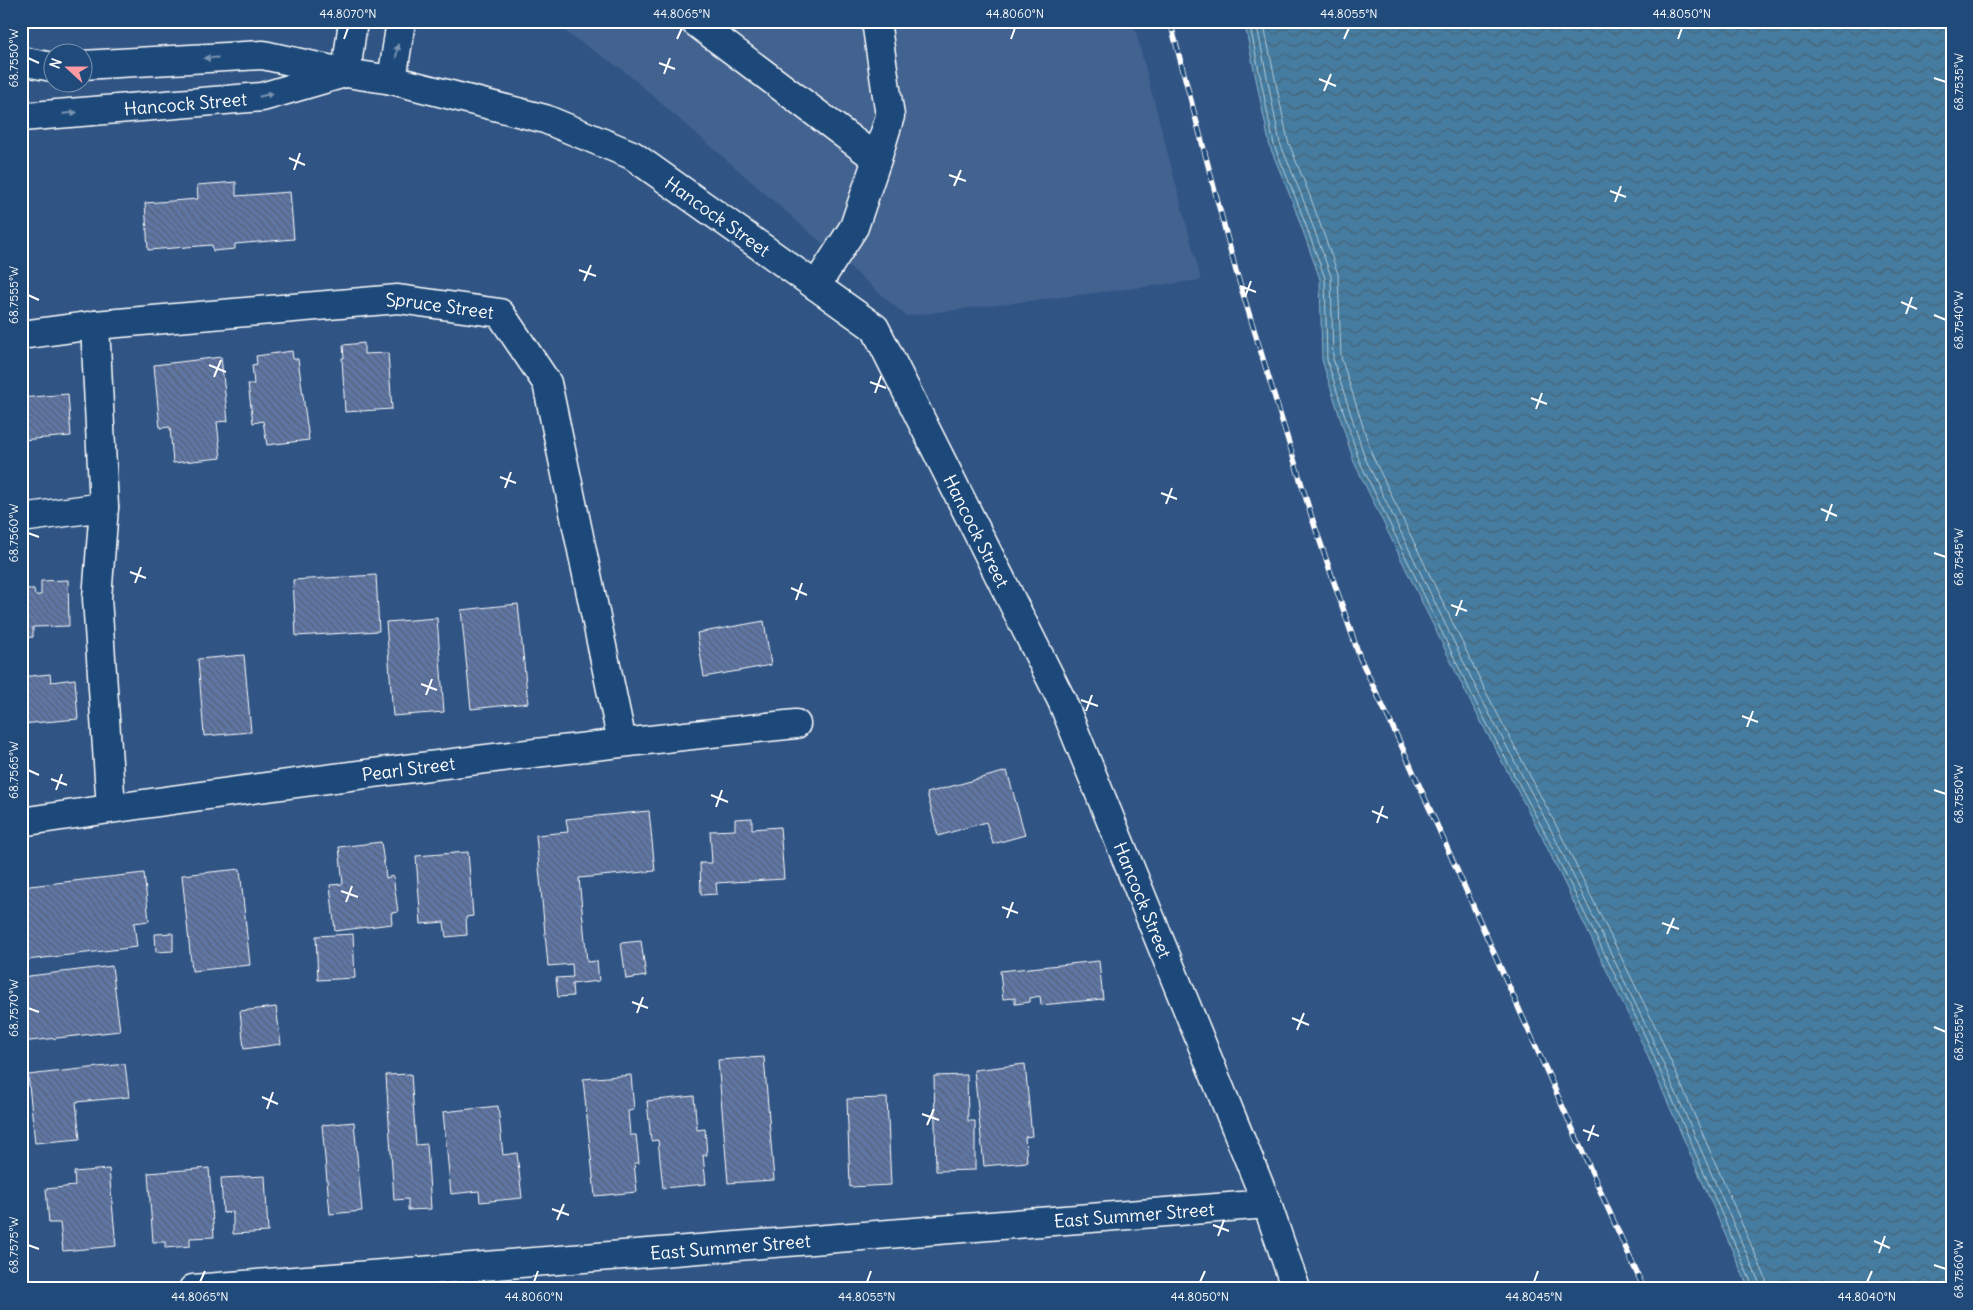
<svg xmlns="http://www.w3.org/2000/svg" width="1973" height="1310" font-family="Delius,sans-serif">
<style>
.built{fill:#426290}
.water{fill:url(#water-waves);stroke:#8fb0c6}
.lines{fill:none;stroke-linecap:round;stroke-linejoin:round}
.shore{stroke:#b4cbd9;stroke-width:1}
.building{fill:url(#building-back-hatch);stroke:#fff}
.minor-casing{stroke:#fff;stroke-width:31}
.major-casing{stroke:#fff;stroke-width:31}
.minor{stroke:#1f4a7a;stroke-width:28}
.major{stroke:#1f4a7a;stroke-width:28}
.rail-casing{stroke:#fff;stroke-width:5.5}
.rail{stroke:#1f4a7a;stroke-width:4;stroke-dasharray:11;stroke-linecap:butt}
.oneway{fill:#7992af}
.ticks{fill:none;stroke:#fff;stroke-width:2}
.labels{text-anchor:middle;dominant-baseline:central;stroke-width:5;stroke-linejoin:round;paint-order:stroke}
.street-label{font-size:18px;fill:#fff;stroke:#1f4a7a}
.neatline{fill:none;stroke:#fff;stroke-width:2}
.ticks-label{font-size:12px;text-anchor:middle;fill:#fff}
</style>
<defs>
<pattern id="water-waves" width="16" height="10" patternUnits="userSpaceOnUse" patternTransform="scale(1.25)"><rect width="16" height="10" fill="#447ca0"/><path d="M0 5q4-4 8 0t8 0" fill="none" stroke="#486476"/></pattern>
<pattern id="building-back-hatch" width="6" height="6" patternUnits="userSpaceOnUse" patternTransform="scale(1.25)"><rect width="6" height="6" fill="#5f76a4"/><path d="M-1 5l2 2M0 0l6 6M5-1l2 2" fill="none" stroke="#566178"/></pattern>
</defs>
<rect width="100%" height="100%" fill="#305585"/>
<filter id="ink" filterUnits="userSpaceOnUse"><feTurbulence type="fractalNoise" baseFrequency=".02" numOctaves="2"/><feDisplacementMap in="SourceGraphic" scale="10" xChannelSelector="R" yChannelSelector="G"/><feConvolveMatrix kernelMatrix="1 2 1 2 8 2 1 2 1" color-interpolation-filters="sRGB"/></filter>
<g filter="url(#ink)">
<path class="built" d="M549,21H1133L1201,280L906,316L623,70Z"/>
<path class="water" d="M1244,21H1952V1289H1749L1641,1041L1541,835L1470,701L1354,462L1322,360L1320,279L1293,203L1270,147Z"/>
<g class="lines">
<g class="shore">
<path d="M1249,21L1274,145L1297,201L1325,278L1327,360L1359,460L1474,699L1545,833L1646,1038L1754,1289"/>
<path d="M1256,21L1280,143L1303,199L1331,276L1333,359L1365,458L1480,696L1551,830L1651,1036L1759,1282L1760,1289"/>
<path d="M1263,21L1288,141L1310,196L1338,274L1341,357L1372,455L1486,692L1557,827L1658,1032L1766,1279L1767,1289"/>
</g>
</g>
<g class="building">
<path d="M236,182V196L290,192L294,239L235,244V249L213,251L212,245L148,250L145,203L198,199L197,185Z"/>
<path d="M364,343V354L388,353L392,409L345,412L342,358H344L343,345Z"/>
<path d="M292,351L293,359H298L309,440L267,445L263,421L253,423L248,384H254L252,365L257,364L256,356Z"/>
<path d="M221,357L228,421L217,422L221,458L173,463L170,427L160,428L154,365Z"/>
<path d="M68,394L71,436L21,440V398Z"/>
<path d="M376,575L379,631L296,636L293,580Z"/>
<path d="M68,580L69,626L33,627V637L21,638V589H34L35,595H41V581Z"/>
<path d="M518,604L528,703L471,709L461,610Z"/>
<path d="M437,618L444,712L393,716L386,622Z"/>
<path d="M764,621L771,665L704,677L697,633Z"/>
<path d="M244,655L251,732L204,736L198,659Z"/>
<path d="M50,674L51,682L75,679L78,719L21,724V677Z"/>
<path d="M1007,771L1025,835L993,844L986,822L938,836L927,793Z"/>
<path d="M649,811L655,871L579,878L587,962L597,961L599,981L572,984L573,996L558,997L556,978L573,977L572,964L548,966L536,835L568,832L566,819Z"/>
<path d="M752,818V829L780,827L784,879L716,883L717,894L701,895L700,863H712L710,831L735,830V819Z"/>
<path d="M381,842L386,878L393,876L398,912L391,913L392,924L335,931L330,885L343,884L339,847Z"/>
<path d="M468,852L473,916L466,917L467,935L446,937L444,922L421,924L416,856Z"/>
<path d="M240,869L250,965L192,971L182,875Z"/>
<path d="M144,873L149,921L134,923L137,947L27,960L24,931H21V887Z"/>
<path d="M173,933V951L156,952L155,934Z"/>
<path d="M353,934L355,978L318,980L316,936Z"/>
<path d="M641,941L646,976L626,979L621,943Z"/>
<path d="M1099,961L1103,999L1041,1005L1040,996L1030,998V1002L1015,1004V998L1003,999L1000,971Z"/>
<path d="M112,966L120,1031L21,1042V977Z"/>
<path d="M276,1007L281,1044L244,1049L240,1011Z"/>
<path d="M764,1057L774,1180L728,1183L718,1060Z"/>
<path d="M125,1064L129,1097L76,1102L80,1139L35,1143L28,1075Z"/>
<path d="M1025,1064L1032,1136L1025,1137L1027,1162L984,1166L974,1070Z"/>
<path d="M411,1074L416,1145L427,1144L431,1209L408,1210V1199L394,1200L386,1075Z"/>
<path d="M631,1075L634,1110L628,1111L630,1135H636L639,1163H634L637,1192L595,1196L583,1079Z"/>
<path d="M967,1075L968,1121H975V1170L936,1171L934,1076Z"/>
<path d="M694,1096L697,1130L705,1129L707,1155H703L706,1184L663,1188L658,1140L651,1141L647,1101Z"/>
<path d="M887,1098L891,1185L850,1187L847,1099Z"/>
<path d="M498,1106L503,1155L517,1153L522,1198L480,1202L479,1191L451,1194L443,1112Z"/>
<path d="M354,1122L362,1211L330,1214L322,1125Z"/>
<path d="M209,1168L214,1237L190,1238V1246L165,1248V1242H153L148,1173Z"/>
<path d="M109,1169L116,1246L63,1251L60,1223H49L46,1189L75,1186L74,1172Z"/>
<path d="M265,1176L268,1232L233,1234V1212L223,1213L221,1178Z"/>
</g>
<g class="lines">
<g class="minor-casing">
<g id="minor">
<path d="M694,21L877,159L890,116L876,21"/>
<path d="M346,73L353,21"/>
<path d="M392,80L401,21"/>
<path d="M816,286L854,227L877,159"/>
<path d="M95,325L104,507"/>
<path id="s1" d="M21,335L95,325L398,299L500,313L547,383L622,742"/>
<path d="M21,518L104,507L97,598L111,808"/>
<path id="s2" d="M21,822C279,783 537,751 796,724"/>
<path id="s3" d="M193,1289L1267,1204"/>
</g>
</g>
<g class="major-casing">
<g id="major">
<path d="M21,61L52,67"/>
<path id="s4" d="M82,65L263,55L346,73L392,80L545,119L632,155L875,328L1062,701L1267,1204L1296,1289"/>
<path id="s5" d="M21,117L262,97L341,74"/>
</g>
</g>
<use href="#minor" class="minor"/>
<use href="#major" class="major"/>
<g class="rail-casing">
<path id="rail" d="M1170,21L1236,271L1312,518L1360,658L1403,749L1644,1289"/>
</g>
<use href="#rail" class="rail"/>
</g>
<defs><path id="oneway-solid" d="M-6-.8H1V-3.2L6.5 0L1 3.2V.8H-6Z" transform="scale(1.25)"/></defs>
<g class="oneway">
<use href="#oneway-solid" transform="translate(397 51) rotate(-82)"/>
<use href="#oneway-solid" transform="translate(211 58) rotate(177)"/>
<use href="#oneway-solid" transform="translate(266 95) rotate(-13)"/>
<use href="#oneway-solid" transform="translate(70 113) rotate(-5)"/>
</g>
</g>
<path class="ticks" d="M344,39L348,28M677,39L682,28M1011,39L1015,28M1344,39L1349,28M1678,39L1682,28M28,58L39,63M659,63L675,69M664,74L670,58M1934,78L1946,82M1319,79L1336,86M1324,91L1331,74M289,158L305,165M294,170L300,153M949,175L966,181M954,186L961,170M1610,191L1626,197M1615,202L1621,186M579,270L596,276M584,281L591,265M1240,286L1256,292M28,295L39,300M1245,297L1251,281M1901,302L1917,309M1906,314L1912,297M1934,315L1946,320M209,365L226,372M214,377L221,360M870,382L886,388M875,393L881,376M1531,398L1547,404M1536,409L1542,393M500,477L516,483M505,488L511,472M1161,493L1177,499M1166,504L1172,488M1821,509L1837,516M1826,521L1832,504M28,533L39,537M1934,553L1946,557M130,572L146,578M135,583L141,567M791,588L807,595M796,600L802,583M1451,605L1467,611M1456,616L1462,600M421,684L437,690M426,695L432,679M1081,700L1098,706M1086,711L1092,695M1742,716L1758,722M1747,727L1753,711M28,770L39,775M51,779L67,785M56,790L62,774M1934,790L1946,794M711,795L728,802M716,807L722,790M1372,811L1388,818M1377,823L1383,806M341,891L358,897M346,902L352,886M1002,907L1018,913M1007,918L1013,902M1662,923L1679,929M1667,934L1674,918M632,1002L648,1008M28,1008L39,1012M637,1013L643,997M1292,1018L1309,1025M1934,1027L1946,1032M1297,1030L1304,1013M262,1097L278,1104M267,1109L273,1092M922,1114L939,1120M927,1125L934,1109M1583,1130L1599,1136M1588,1141L1594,1125M552,1209L569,1215M557,1220L564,1204M1213,1225L1229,1231M1218,1236L1224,1220M1874,1241L1890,1248M28,1245L39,1249M1879,1253L1885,1236M1934,1265L1946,1269M200,1282L205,1271M534,1282L538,1271M867,1282L871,1271M1200,1282L1205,1271M1534,1282L1538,1271M1867,1282L1872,1271"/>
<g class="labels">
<g class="street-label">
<text stroke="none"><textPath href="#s5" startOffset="165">Hancock Street</textPath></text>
<text stroke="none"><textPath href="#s4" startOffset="670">Hancock Street</textPath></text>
<text stroke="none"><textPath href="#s1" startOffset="421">Spruce Street</textPath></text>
<text stroke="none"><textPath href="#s4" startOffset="1090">Hancock Street</textPath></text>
<text stroke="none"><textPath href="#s2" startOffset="391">Pearl Street</textPath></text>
<text stroke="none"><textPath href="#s4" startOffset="1495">Hancock Street</textPath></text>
<text stroke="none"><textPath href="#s3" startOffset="944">East Summer Street</textPath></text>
<text stroke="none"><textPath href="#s3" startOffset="539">East Summer Street</textPath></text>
</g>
</g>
<rect width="1973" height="1310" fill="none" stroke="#1f4a7a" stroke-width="55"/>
<g transform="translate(68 68) rotate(291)"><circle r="24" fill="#1f4a7a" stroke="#7992af"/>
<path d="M0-4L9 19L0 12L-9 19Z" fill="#ff9aa2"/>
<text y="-8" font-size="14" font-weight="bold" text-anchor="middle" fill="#ffffff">N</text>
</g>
<rect x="28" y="28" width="1918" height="1254" class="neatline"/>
<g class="ticks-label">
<text x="348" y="18">44.8070°N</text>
<text x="682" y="18">44.8065°N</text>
<text x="1015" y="18">44.8060°N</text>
<text x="1349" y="18">44.8055°N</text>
<text x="1682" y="18">44.8050°N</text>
<text transform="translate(14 58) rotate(-90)" y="4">68.7550°W</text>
<text transform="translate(1959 82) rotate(-90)" y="4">68.7535°W</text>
<text transform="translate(14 295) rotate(-90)" y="4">68.7555°W</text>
<text transform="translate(1959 320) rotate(-90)" y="4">68.7540°W</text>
<text transform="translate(14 533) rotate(-90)" y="4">68.7560°W</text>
<text transform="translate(1959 557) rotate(-90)" y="4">68.7545°W</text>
<text transform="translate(14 770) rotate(-90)" y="4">68.7565°W</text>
<text transform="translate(1959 794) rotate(-90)" y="4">68.7550°W</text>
<text transform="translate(14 1008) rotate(-90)" y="4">68.7570°W</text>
<text transform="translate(1959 1032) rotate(-90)" y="4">68.7555°W</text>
<text transform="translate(14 1245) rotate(-90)" y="4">68.7575°W</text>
<text transform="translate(1959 1269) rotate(-90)" y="4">68.7560°W</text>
<text x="200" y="1301">44.8065°N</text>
<text x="534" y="1301">44.8060°N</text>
<text x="867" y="1301">44.8055°N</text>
<text x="1200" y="1301">44.8050°N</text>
<text x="1534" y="1301">44.8045°N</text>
<text x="1867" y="1301">44.8040°N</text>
</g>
</svg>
